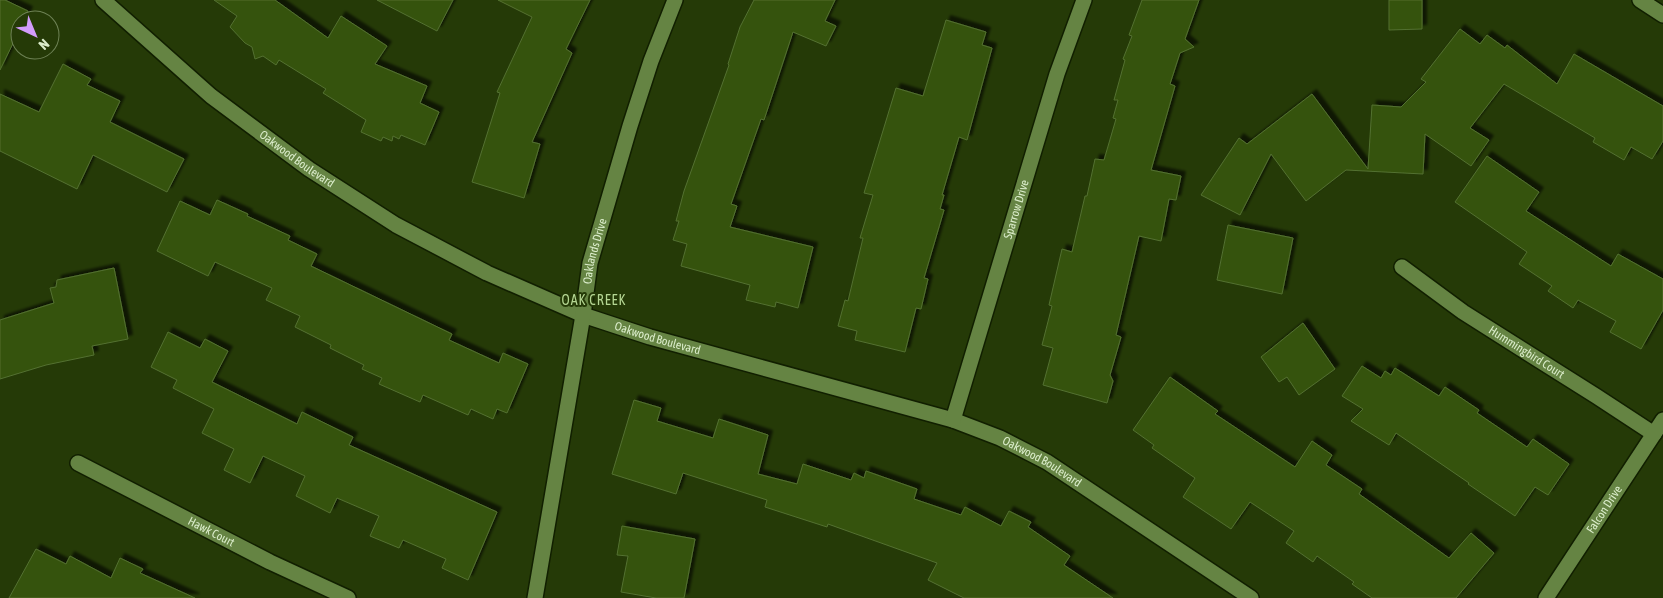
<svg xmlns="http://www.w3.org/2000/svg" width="1663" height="598" font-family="'Asap Condensed',sans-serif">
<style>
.building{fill:#36520d;stroke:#537131;filter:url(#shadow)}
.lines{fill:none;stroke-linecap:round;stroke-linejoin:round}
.minor-casing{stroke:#111f00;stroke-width:18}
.minor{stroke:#658443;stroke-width:15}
.labels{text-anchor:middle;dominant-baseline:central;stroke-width:4;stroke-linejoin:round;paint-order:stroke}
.street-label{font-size:12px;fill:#dbedcb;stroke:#253a07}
.neighbourhood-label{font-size:14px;letter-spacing:1px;fill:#b5d793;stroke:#253a07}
</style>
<defs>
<filter id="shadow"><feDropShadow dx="4.5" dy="-4.5" stdDeviation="1" flood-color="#0009"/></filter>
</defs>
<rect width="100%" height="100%" fill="#253a07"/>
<g class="building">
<path d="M0,0H5L28,11L24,20H20V29L0,70Z"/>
<path d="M214,0H275L328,38L341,16L387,46L375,64L427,86L420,103L439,112L425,145L401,135L399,139L393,136L392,141L383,137L381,141L361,132L366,120L323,93L326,89L279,60L276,65L263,56L255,59L252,47L245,43L230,27L237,16Z"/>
<path d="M377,0H453L437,31Z"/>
<path d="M498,0H590L566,49L572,53L532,142L540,144L524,198L472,182L500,93L497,92L532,17Z"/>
<path d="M754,0H835L825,21L836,26L826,46L793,32L764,120L761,119L731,204L737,206L730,227L813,247L798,308L776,302L775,307L746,300L750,285L681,266L687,244L673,240L679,221H676L684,191L729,65L728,64L740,27Z"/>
<path d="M1142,0H1199L1185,39L1194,47L1180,53L1170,84L1175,86L1151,170L1181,176L1176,200L1169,199L1161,241L1139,236L1116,335L1121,337L1110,375L1113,381L1107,403L1043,385L1053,348L1042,345L1052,306L1049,305L1062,249L1072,252L1085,196H1087L1095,159L1104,160L1116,119L1113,118L1118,100H1114L1125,60L1123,59L1132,36L1129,35Z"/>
<path d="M1389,0H1422V29L1389,30Z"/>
<path d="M946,20L986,32L982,45L992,48L967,140L959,137L942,195H944L940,209L944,210L924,278L928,279L921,309L916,308L905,352L855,340L857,331L838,326L845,300L848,301L863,238H860L873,195L864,193L896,88L923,96Z"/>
<path d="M1460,29L1480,44L1487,35L1505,48L1507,45L1557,84L1574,54L1663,106V141L1652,159L1631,147L1624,160L1593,142L1595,138L1504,84L1470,128L1489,140L1471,166L1425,134L1423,174L1346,170L1306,201L1271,154L1240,215L1201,195L1239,138L1247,144L1312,94L1368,169L1372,105L1401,107L1426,82L1421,79Z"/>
<path d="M63,64L91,79L87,85L120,101L110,122L184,159L167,192L93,155L77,189L0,151V94L39,112Z"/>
<path d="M1487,156L1539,192L1526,211L1611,266L1618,254L1663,279V310L1641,349L1610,332L1616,321L1578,300L1573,308L1548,291L1552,286L1519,264L1527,252L1455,202Z"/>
<path d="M217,200L248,214L247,216L290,236L288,240L317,254L311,266L452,334L449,340L499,363L503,353L528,364L507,413L497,409L493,419L471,409L468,415L423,395L420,402L379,384L382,378L362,369L364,365L330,348L331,345L295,327L300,316L266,300L272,288L215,262L208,276L157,251L180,201L210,215Z"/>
<path d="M1228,225L1293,238L1282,294L1217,280Z"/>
<path d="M114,268L128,339L92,346L94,355L46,365L0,379V320L54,303L50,288L56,287L57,280Z"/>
<path d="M1303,323L1335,369L1299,395L1287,377L1279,382L1261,357Z"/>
<path d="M168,332L200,348L205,339L228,351L212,382L297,424L302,412L353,437L349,445L497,512L468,580L442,568L446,559L403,540L399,548L370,536L379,516L337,498L330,513L296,496L305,476L263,456L250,483L224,470L234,449L202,433L214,409L173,388L177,380L151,367Z"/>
<path d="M1362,366L1381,378L1385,371L1391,375L1395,368L1439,396L1445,387L1479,410L1477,413L1527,447L1533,439L1569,464L1548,495L1535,487L1515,516L1468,484L1469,483L1396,433L1389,445L1351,421L1363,409L1342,396Z"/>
<path d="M1170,377L1218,411L1215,414L1295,467L1312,441L1332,455L1326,465L1362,489L1359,494L1449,558L1471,533L1494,553L1456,598H1372L1352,584L1354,582L1317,556L1313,562L1286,543L1294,531L1250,502L1231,529L1183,497L1195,478L1152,448L1154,445L1133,430Z"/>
<path d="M634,400L661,408L657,421L713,438L719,419L768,435L758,474L797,484L803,464L851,480L854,473L864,478L866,471L917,489L914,499L961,515L965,507L1001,526L1009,511L1031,522L1028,527L1070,556L1064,565L1113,598H964L928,580L937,563L828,524L827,527L765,507L767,500L683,473L676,494L612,474Z"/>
<path d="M622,526L695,539L684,598H656L621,592L628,556L617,555Z"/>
<path d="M36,549L66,564L70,556L111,578L120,558L143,569L140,573L195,598H9Z"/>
</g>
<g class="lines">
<g class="minor-casing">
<g id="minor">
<path id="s1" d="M103,0L211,96L309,169L396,225L487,273L583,315L650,337L953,420L1000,438L1047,462L1251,598"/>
<path d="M1640,0L1663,15"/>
<path id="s2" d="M1402,267L1463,312L1596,396L1654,434"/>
<path id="s3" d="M953,420L1057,74L1084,0"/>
<path id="s4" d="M78,463L270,562L348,598"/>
<path id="s5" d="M535,598L583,315L590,263L630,126L651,61L675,0"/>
<path id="s6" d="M1546,598L1663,420"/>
</g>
</g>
<use href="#minor" class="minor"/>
</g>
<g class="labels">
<g class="street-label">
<text stroke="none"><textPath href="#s1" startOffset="251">Oakwood Boulevard</textPath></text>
<text stroke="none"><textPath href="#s3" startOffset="220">Sparrow Drive</textPath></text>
<text stroke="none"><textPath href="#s5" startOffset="352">Oaklands Drive</textPath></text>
<text stroke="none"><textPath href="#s1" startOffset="656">Oakwood Boulevard</textPath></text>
<text stroke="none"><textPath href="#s2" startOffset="151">Hummingbird Court</textPath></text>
<text stroke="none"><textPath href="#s1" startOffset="1061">Oakwood Boulevard</textPath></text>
<text stroke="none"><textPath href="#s6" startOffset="106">Falcon Drive</textPath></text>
<text stroke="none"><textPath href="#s4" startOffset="150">Hawk Court</textPath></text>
</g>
<g class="neighbourhood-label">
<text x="594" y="300">OAK CREEK</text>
</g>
</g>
<g transform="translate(35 35) rotate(136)"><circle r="24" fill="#253a07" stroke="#6e8255"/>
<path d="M0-4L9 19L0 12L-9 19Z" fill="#d39cfc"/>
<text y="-8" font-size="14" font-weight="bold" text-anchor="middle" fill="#dbedcb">N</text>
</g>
</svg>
